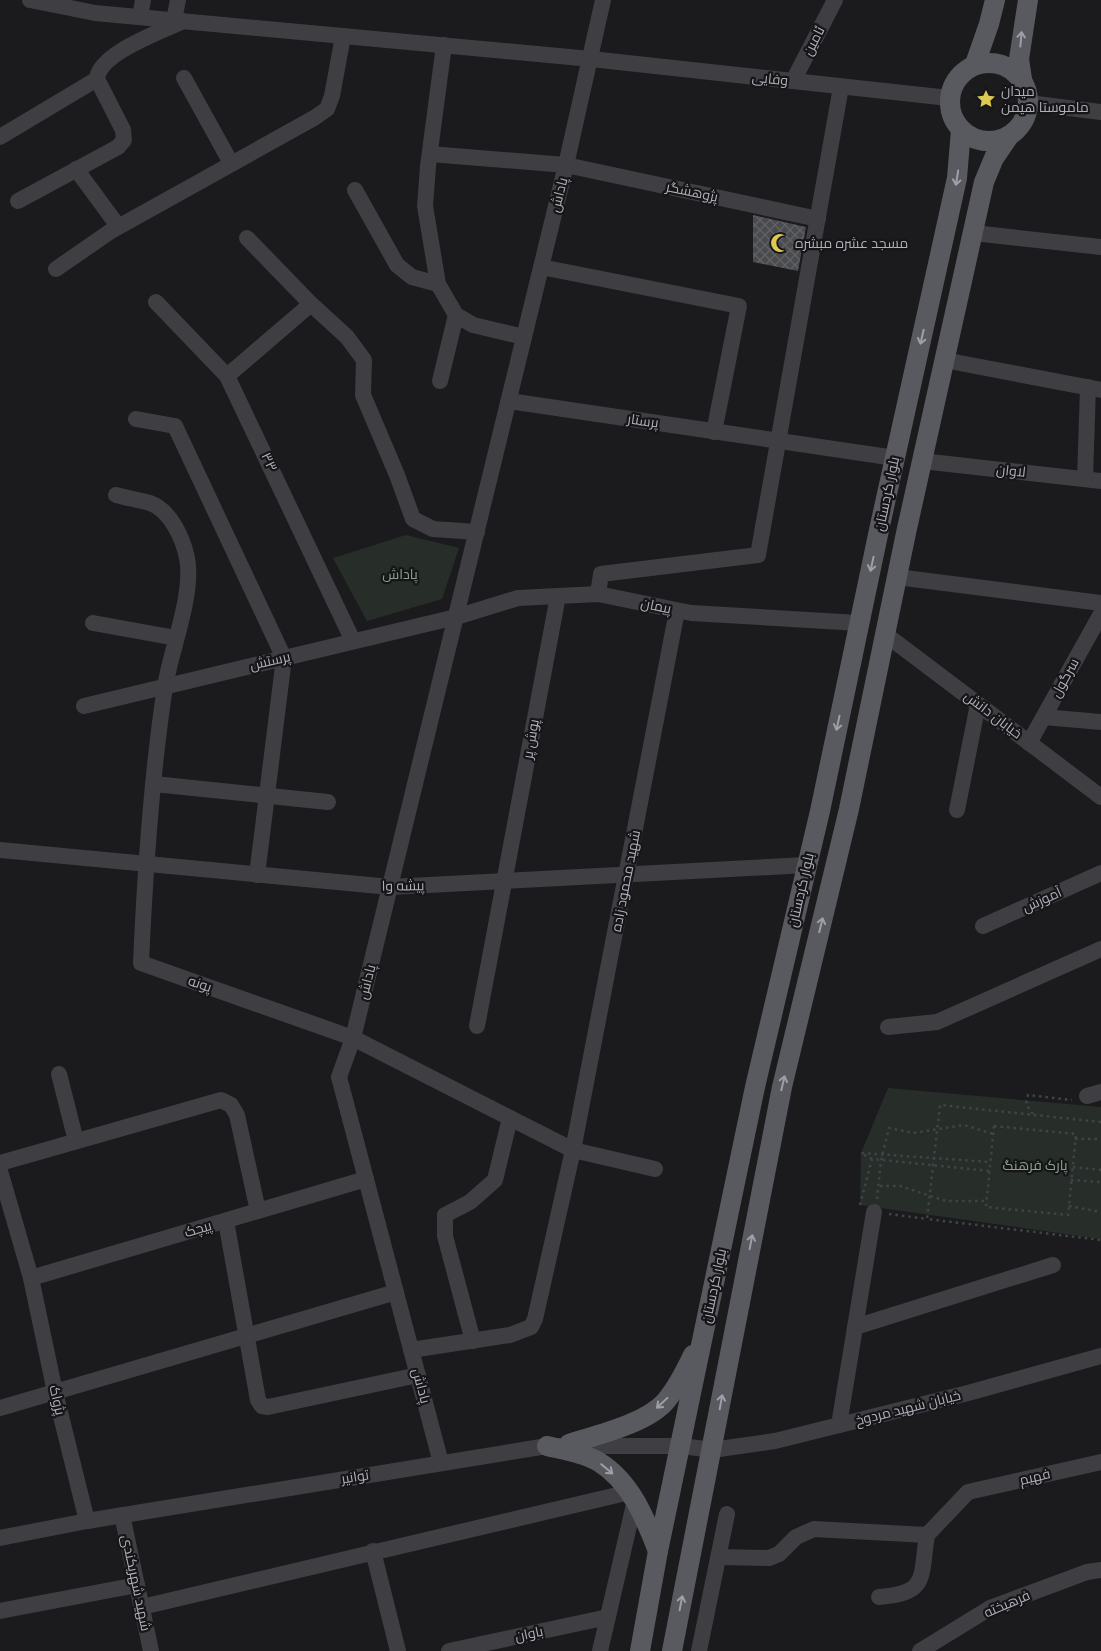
<svg xmlns="http://www.w3.org/2000/svg" width="1101" height="1651" font-family="'Fira Sans Condensed',Cairo,sans-serif">
<style>
.park{fill:#272e29}
.building{fill:url(#building-cross-hatch)}
.lines{fill:none;stroke-linecap:round;stroke-linejoin:round}
.path{stroke:#424348;stroke-width:2.5;stroke-dasharray:2.5 4;stroke-linecap:butt}
.minor{stroke:#3e3e43;stroke-width:16}
.major{stroke:#595960;stroke-width:20}
.oneway{stroke:#9e9fa8}
.labels{text-anchor:middle;dominant-baseline:central;stroke-width:4.5;stroke-linejoin:round;paint-order:stroke}
.street-label{font-size:14px;fill:#afb0ba;stroke:#161618}
.poi-label{font-size:14px;fill:#afb0ba;stroke:#161618;text-anchor:start}
.park-label{font-size:14px;fill:#88a38f;stroke:#161618}
</style>
<defs>
<pattern id="building-cross-hatch" width="8" height="8" patternUnits="userSpaceOnUse" patternTransform="scale(1.25)"><rect width="8" height="8" fill="#4a4b4e"/><path d="M0 0l8 8M0 8l8-8" fill="none" stroke="#626265"/></pattern>
</defs>
<rect width="100%" height="100%" fill="#1b1b1d"/>
<g class="park">
<path d="M406,535L459,548L442,599L367,621L333,558Z"/>
<path d="M888,1088L1101,1107V1239L860,1205L861,1153Z"/>
</g>
<path class="building" d="M753,215L806,227L798,271L753,262Z"/>
<g class="lines">
<g class="path">
<path d="M1033,1114L1026,1104L1028,1095L1072,1100"/>
<path d="M1101,1122L940,1105L927,1219L1101,1240"/>
<path d="M994,1126L1076,1134L1068,1215L986,1207Z"/>
<path d="M1075,1139H1101"/>
<path d="M872,1159L861,1153L990,1162"/>
<path d="M1073,1167L1101,1170"/>
<path d="M1071,1180L1101,1182"/>
<path d="M880,1186H900L946,1201H987"/>
<path d="M877,1199L881,1161L889,1128L913,1133L964,1125L993,1134"/>
<path d="M860,1205L872,1159L989,1171"/>
<path d="M1069,1206L1101,1212"/>
<path d="M889,1214L927,1219"/>
</g>
<g class="minor">
<path d="M30,0L95,13L591,59L949,98"/>
<path d="M140,17L143,0"/>
<path d="M174,20L178,0"/>
<path d="M444,45L428,166L425,206L438,284L456,315L473,325L524,337"/>
<path d="M184,78L231,163"/>
<path d="M793,81L835,0"/>
<path d="M1029,103L1101,112"/>
<path d="M0,137L97,79"/>
<path d="M430,154L566,165L818,219"/>
<path d="M76,169L118,226"/>
<path d="M355,190L397,265L412,277L438,284"/>
<path d="M18,201L118,147L124,140L123,130L97,79C99,53 161,32 183,21"/>
<path d="M973,233L1101,247"/>
<path d="M247,238L311,304L347,337L364,360L363,395L397,475L413,519L433,529L477,532"/>
<path d="M541,267L739,306L714,432"/>
<path d="M56,269L111,231L314,118L327,109L332,96L343,36"/>
<path d="M156,302L227,376L353,641"/>
<path d="M944,360L1101,390"/>
<path d="M227,376L311,304"/>
<path d="M440,381L456,315"/>
<path d="M509,401L895,458"/>
<path d="M136,419L175,426L284,658L257,875"/>
<path d="M922,461L1101,481"/>
<path d="M1085,479L1088,387"/>
<path d="M116,495C127,498 139,500 150,503C170,510 183,538 187,558C194,594 171,649 165,687C151,778 145,872 141,963L353,1038L573,1150L655,1169"/>
<path d="M897,577L1101,603"/>
<path d="M598,594L601,574L758,555L841,87"/>
<path d="M93,623L176,638"/>
<path d="M885,634L1101,797"/>
<path d="M84,706L456,617L518,598L598,594L691,613L859,623"/>
<path d="M1044,717L1101,722"/>
<path d="M1029,743L1101,614"/>
<path d="M154,784L328,802"/>
<path d="M957,810L978,704"/>
<path d="M0,850L390,887L807,865"/>
<path d="M983,926L1101,873"/>
<path d="M477,1026L558,596"/>
<path d="M888,1027L937,1022L1101,949"/>
<path d="M59,1074L76,1141"/>
<path d="M1087,1096L1101,1092"/>
<path d="M0,1163L221,1100L231,1105L237,1115L258,1211"/>
<path d="M0,1171L31,1278L55,1392L87,1521"/>
<path d="M226,1221L258,1400L262,1406L268,1407L418,1375"/>
<path d="M31,1278L366,1179"/>
<path d="M855,1327L1053,1265"/>
<path d="M473,1341L445,1236V1215L470,1202L495,1180L510,1118"/>
<path d="M411,1350L510,1335L531,1327L535,1319L573,1150L677,611"/>
<path d="M0,1408L396,1292"/>
<path d="M839,1425L874,1212"/>
<path d="M441,1463L339,1077L353,1038L566,165L603,0"/>
<path d="M122,1515L151,1651"/>
<path d="M0,1538L87,1521L547,1446H682L712,1450L775,1441L968,1393L1101,1356"/>
<path d="M373,1551L398,1651"/>
<path d="M719,1557L769,1558L779,1554L796,1537L814,1529L927,1535L968,1492L1101,1462"/>
<path d="M879,1597C929,1593 920,1578 927,1535"/>
<path d="M142,1607L630,1492"/>
<path d="M0,1611L137,1585"/>
<path d="M449,1651L608,1617"/>
<path d="M600,1651L635,1500"/>
<path d="M699,1651L727,1514"/>
<path d="M920,1651L990,1608L1087,1572L1101,1570"/>
</g>
<g class="major">
<circle cx="989" cy="102" r="39"/>
<path d="M975,64L989,24L995,0"/>
<path d="M1022,79L1019,59L1028,0"/>
<path d="M569,1444C597,1435 645,1424 665,1402C677,1388 685,1372 693,1355"/>
<path d="M547,1446C563,1450 584,1453 599,1462C631,1482 645,1518 658,1551"/>
<path d="M640,1651L658,1551L755,1087L820,811L879,530L957,178L961,130"/>
<path d="M672,1651L782,1087L849,809L906,533L984,182L994,158L1009,136"/>
</g>
</g>
<defs><path id="oneway-shaft" d="M-6 0H5M1.5-3L5.5 0L1.5 3" fill="none" stroke-width="1.6" stroke-linecap="round" stroke-linejoin="round" transform="scale(1.25)"/></defs>
<g class="oneway">
<use href="#oneway-shaft" transform="translate(1021 39) rotate(-85)"/>
<use href="#oneway-shaft" transform="translate(957 178) rotate(99)"/>
<use href="#oneway-shaft" transform="translate(922 337) rotate(103)"/>
<use href="#oneway-shaft" transform="translate(872 564) rotate(102)"/>
<use href="#oneway-shaft" transform="translate(838 723) rotate(102)"/>
<use href="#oneway-shaft" transform="translate(821 925) rotate(-76)"/>
<use href="#oneway-shaft" transform="translate(783 1083) rotate(-77)"/>
<use href="#oneway-shaft" transform="translate(751 1242) rotate(-79)"/>
<use href="#oneway-shaft" transform="translate(721 1402) rotate(-80)"/>
<use href="#oneway-shaft" transform="translate(662 1403) rotate(137)"/>
<use href="#oneway-shaft" transform="translate(607 1469) rotate(40)"/>
<use href="#oneway-shaft" transform="translate(681 1603) rotate(-79)"/>
</g>
<defs>
<g id="sight-bare" transform="scale(1.5)"><path d="M0-6L1.8-2.2L6-1.7L2.9 1.2L3.7 5.4L0 3.3L-3.7 5.4L-2.9 1.2L-6-1.7L-1.8-2.2Z" fill="#ddc952" stroke="#161618" stroke-width="2.5" paint-order="stroke"/></g>
<g id="mosque-bare" transform="scale(1.5)"><path d="M3.5-4.9A6 6 0 1 0 3.5 4.9A5 5 0 1 1 3.5-4.9Z" fill="#ddc952" stroke="#161618" stroke-width="2.5" paint-order="stroke"/></g>
</defs>
<g fill-rule="evenodd">
<use href="#sight-bare" x="986" y="99"/>
<use href="#mosque-bare" x="780" y="243"/>
</g>
<g class="labels">
<g class="street-label">
<text transform="translate(814 41) rotate(-63)">ئامین</text>
<text transform="translate(770 79) rotate(6)">وفایی</text>
<text transform="translate(692 192) rotate(12)">پژوهشگر</text>
<text transform="translate(559 195) rotate(-76)">پاداش</text>
<text transform="translate(643 421) rotate(8)">پرستار</text>
<text transform="translate(269 462) rotate(65)">۳۳</text>
<text transform="translate(1011 471) rotate(6)">لاوان</text>
<text transform="translate(887 494) rotate(-78)">بلوار کردستان</text>
<text transform="translate(656 606) rotate(12)">پیمان</text>
<text transform="translate(270 661) rotate(-13)">پرستش</text>
<text transform="translate(1065 678) rotate(-61)">سرگول</text>
<text transform="translate(993 715) rotate(37)">خیابان دانش</text>
<text transform="translate(531 739) rotate(-80)">پوش پر</text>
<text transform="translate(626 881) rotate(-79)">شهید محمود زاده</text>
<text transform="translate(403 886) rotate(-1)">پیشه وا</text>
<text transform="translate(801 890) rotate(-77)">بلوار کردستان</text>
<text transform="translate(1042 900) rotate(-24)">آموزش</text>
<text transform="translate(367 982) rotate(-76)">پاداش</text>
<text transform="translate(200 984) rotate(19)">پونه</text>
<text transform="translate(198 1229) rotate(-16)">پیچک</text>
<text transform="translate(714 1286) rotate(-78)">بلوار کردستان</text>
<text transform="translate(421 1386) rotate(75)">پاداش</text>
<text transform="translate(57 1400) rotate(77)">پژواک</text>
<text transform="translate(908 1408) rotate(-14)">خیابان شهید مردوخ</text>
<text transform="translate(355 1477) rotate(-9)">توانیر</text>
<text transform="translate(1035 1477) rotate(-13)">فهیم</text>
<text transform="translate(136 1583) rotate(78)">شهید شهریکندی</text>
<text transform="translate(1007 1604) rotate(-23)">فرهیخته</text>
<text transform="translate(529 1634) rotate(-12)">باوان</text>
</g>
<g class="poi-label">
<text x="1001" y="91">میدان<tspan x="1001" dy="16">ماموستا هیمن</tspan></text>
<text x="795" y="243">مسجد عشره مبشره</text>
</g>
<g class="park-label">
<text x="400" y="574">پاداش</text>
<text x="1035" y="1165">پارک فرهنگ</text>
</g>
</g>
</svg>
